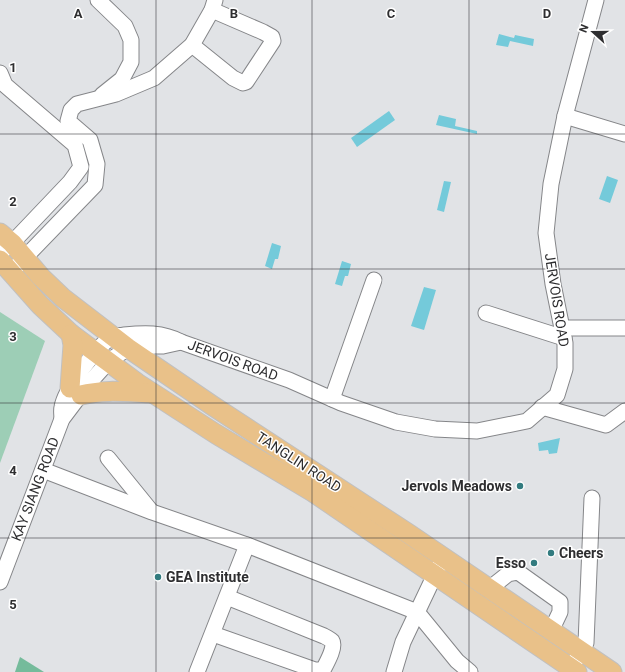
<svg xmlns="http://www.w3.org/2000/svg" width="625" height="672" font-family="Roboto,sans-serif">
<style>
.green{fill:#9dceb6}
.forest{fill:#75bb9b}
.water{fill:#74cada}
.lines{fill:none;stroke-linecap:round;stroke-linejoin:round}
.minor-casing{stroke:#858689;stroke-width:17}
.major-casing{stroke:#c0c0c1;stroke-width:21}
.minor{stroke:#fff;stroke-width:15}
.major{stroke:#e9c189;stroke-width:19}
.grid{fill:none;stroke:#2e2e30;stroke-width:1;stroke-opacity:0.55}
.poi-dot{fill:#327b7f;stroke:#fff;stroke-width:1.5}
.labels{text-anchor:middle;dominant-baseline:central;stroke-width:3;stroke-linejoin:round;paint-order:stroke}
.street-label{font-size:14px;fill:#2e2e30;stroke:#fff}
.poi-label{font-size:14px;font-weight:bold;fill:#2e2e30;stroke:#fff;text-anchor:end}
.grid-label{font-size:13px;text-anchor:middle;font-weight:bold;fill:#2e2e30;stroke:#fff;stroke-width:3;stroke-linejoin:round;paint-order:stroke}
</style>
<rect width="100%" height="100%" fill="#e1e3e6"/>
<path class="green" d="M0,312L45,341L0,463Z"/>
<path class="forest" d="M20,657L44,672H15Z"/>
<g class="water">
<path d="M499,34L514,38L515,35L534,39L533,46L510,41L508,47L496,45Z"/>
<path d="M389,111L395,120L357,147L351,138Z"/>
<path d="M439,115L456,119L455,126L477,131V134L436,125Z"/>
<path d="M607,176L618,180L610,203L599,199Z"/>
<path d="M444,181L451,182L444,212L437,210Z"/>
<path d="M272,243L281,246L278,259H275L272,269L265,266Z"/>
<path d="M342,261L351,264L348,276H345L342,286L335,284Z"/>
<path d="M424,287L436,290L424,330L411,326Z"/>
<path d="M560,438L557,453L549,454L548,450L539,451L538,443Z"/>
</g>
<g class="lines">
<g class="minor-casing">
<g id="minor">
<path d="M98,0L125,26L131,40V62L122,79L102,95"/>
<path d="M192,45L233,78L243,83L246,82L273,41L272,37L263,32L212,10"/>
<path d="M0,73L5,85L75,145L81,167L70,182L12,243L0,253"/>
<path d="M565,116L625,134"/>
<path d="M11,272L95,185L97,164L90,140L68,121L71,110L77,104L116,94L154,78L192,45L212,10L215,0"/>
<path d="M486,313L564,338"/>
<path d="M562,328H625"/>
<path d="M332,399L374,280"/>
<path d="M542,407L606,425L625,411"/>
<path d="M62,419C62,415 61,411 62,407C65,389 97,346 112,337C115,335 120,336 124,335C144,333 162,332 181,342L289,380L341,403L396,422L435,429L477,431L527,421L557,395L565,369V343L553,284L546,233L551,184L565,116L596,0"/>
<path d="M108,458L151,511"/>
<path d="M43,470L152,512L247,545L417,612L457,661L470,672"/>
<path d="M0,582L62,419L90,382L109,361L128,348L145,346H163L181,342"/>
<path d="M489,589L508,574L518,572L560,602V612L551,631"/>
<path d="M213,634L315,670H323C326,664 336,647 332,641C330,639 326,637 324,636L227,597"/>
<path d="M571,668L586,643L592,498"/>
<path d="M197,672L247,545"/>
<path d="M394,672L403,642L439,566"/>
</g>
</g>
<g class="major-casing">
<g id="major">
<path d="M0,233L12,243L41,277L63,298L128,348L213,406L409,534L612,672"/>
<path d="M0,260L40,305L71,334L137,383L216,434L313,492L577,672"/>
<path d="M70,388L73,345L71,334"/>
<path d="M81,395C104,389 128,392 151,393"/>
</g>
</g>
<use href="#minor" class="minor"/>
<use href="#major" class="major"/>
</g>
<path class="grid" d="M156,0V672M312,0V672M469,0V672M0,134H625M0,269H625M0,403H625M0,538H625"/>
<g class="poi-dot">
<circle cx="520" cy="486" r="4"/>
<circle cx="551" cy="553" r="4"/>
<circle cx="534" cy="563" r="4"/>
<circle cx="158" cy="577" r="4"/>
</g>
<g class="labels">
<g class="street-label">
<text transform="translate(557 300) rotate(81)">JERVOIS ROAD</text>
<text transform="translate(233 360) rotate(20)">JERVOIS ROAD</text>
<text transform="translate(299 462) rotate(33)">TANGLIN ROAD</text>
<text transform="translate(35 489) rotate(-69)">KAY SIANG ROAD</text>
</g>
<g class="poi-label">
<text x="512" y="486">Jervols Meadows</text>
<text x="559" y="553" text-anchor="start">Cheers</text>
<text x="526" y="563">Esso</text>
<text x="166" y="577" text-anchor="start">GEA Institute</text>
</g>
</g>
<g class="grid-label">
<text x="78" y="18">A</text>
<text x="234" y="18">B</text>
<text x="391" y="18">C</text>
<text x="547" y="18">D</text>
<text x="13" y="72">1</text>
<text x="13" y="206">2</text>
<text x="13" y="341">3</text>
<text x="13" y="475">4</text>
<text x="13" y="609">5</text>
</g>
<g transform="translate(593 32) rotate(291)" stroke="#ffffff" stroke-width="3" paint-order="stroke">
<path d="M0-3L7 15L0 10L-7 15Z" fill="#2e2e30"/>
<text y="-6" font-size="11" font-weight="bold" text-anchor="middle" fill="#2e2e30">N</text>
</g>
</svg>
